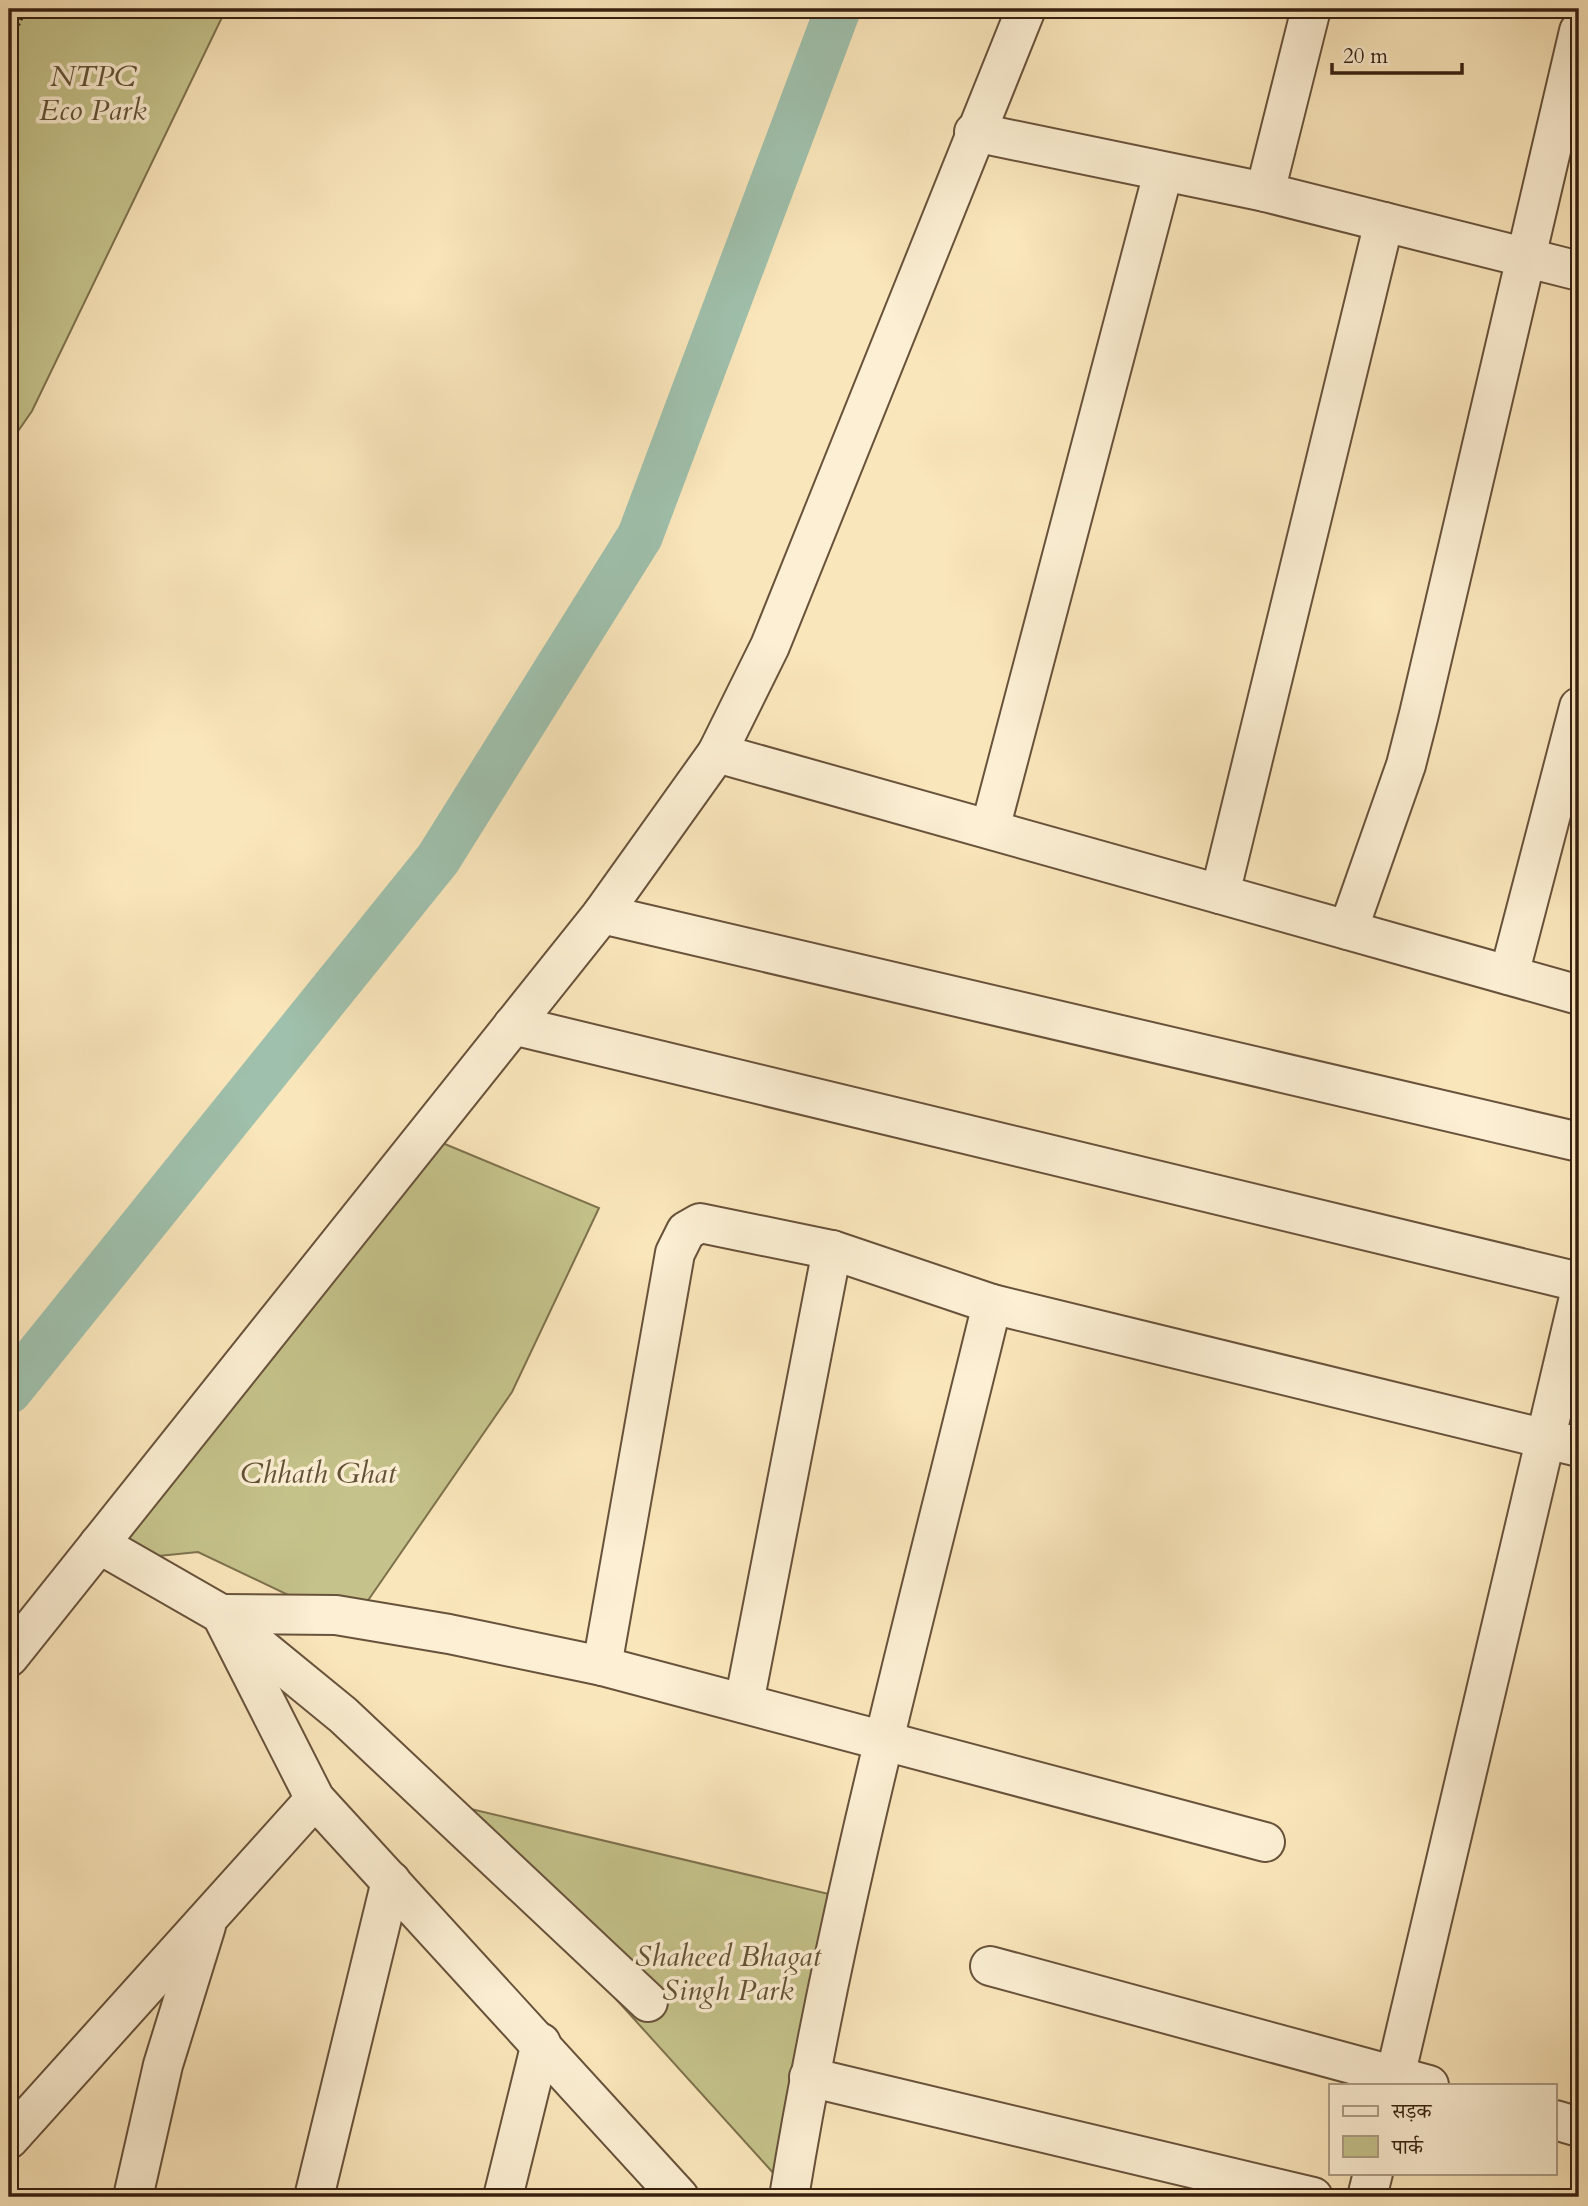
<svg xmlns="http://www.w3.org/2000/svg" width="1588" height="2206" font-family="Cardo,'Noto Serif Devanagari',serif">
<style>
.green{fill:#c5c38b;stroke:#7e724e;stroke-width:2}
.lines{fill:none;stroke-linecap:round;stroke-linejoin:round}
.canal{stroke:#9fc0ac;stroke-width:46}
.minor-casing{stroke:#68523b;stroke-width:42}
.path{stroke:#372010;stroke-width:4.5;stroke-dasharray:2 3.5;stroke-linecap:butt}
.minor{stroke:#fcefd3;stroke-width:38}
.labels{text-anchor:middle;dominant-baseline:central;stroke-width:7;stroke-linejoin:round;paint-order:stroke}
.park-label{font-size:30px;font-style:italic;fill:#625135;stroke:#fcefd3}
</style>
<rect width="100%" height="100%" fill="#fae6bb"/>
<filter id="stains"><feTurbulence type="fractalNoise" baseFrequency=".00286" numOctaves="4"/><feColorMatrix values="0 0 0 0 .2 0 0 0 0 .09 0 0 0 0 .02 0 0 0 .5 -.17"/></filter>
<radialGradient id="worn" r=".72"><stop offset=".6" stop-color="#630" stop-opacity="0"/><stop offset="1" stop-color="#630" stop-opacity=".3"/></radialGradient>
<g class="green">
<path d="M9,9H226L32,411L9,444Z"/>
<path d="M440,1142L599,1208L512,1392L351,1625L198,1552L108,1561Z"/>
<path d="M437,1801L854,1900L775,2175Z"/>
</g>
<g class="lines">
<path class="canal" d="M9,1391L438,859L640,536L838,9"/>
<g class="minor-casing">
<g id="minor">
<path d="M1311,9L1265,192L1579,271"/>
<path d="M974,132L1265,192"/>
<path d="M717,753L1579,995"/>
<path d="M990,829L1163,173"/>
<path d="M1220,894L1384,222"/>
<path d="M602,914L1579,1142"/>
<path d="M1348,930L1406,765L1419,714L1579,31"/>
<path d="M1509,975L1579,707"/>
<path d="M513,1025L1579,1282"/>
<path d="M99,1544L221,1614L315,1799L679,2197"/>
<path d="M221,1614L336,1615L449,1634L602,1666L1265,1842"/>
<path d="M233,1625L343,1715L648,2002"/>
<path d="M9,1657L602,914L717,753L770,646L1026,9"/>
<path d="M602,1666L675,1253L686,1231L700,1223L832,1250L992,1304L1579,1447"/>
<path d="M744,1703L832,1250"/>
<path d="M990,1966L1429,2085"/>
<path d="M809,2077L1313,2197"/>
<path d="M1393,2085L1579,1297"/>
<path d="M1555,2120L1579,2127"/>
<path d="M9,2139L315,1799"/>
<path d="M133,2197L163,2065L206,1926"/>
<path d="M314,2197L391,1881"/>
<path d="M503,2197L541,2043"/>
<path d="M789,2197C838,1896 920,1600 992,1304"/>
<path d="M1367,2197L1373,2173"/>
</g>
</g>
<path class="path" d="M9,45L25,9"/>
<use href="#minor" class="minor"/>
</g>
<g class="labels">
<g class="park-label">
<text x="93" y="76">NTPC<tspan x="93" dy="34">Eco Park</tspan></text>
<text x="318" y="1473">Chhath Ghat</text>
<text x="728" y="1956">Shaheed Bhagat<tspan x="728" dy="34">Singh Park</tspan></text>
</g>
</g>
<rect width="1588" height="2206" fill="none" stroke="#fae6bb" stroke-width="35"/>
<rect x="10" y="10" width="1567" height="2185" fill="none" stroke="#372010" stroke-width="3.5"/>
<rect x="18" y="18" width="1553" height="2171" fill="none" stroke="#372010" stroke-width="2"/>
<rect x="1329" y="2084" width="228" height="91" fill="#fcefd3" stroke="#ad9c85" stroke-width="2"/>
<rect x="1343" y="2106" width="35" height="10" fill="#fcefd3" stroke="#ad9c85" stroke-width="2"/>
<text x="1392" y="2118" font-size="21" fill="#372010">सड़क</text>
<rect x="1343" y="2136" width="35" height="21" fill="#c5c38b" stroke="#ad9c85" stroke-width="2"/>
<text x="1392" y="2154" font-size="21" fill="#372010">पार्क</text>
<path d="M1332 63v10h130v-10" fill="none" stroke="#372010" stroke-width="3.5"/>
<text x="1343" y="63" font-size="21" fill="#372010" stroke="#fcefd3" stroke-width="5" paint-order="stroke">20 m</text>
<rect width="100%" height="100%" filter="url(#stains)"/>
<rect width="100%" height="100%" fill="url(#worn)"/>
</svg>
